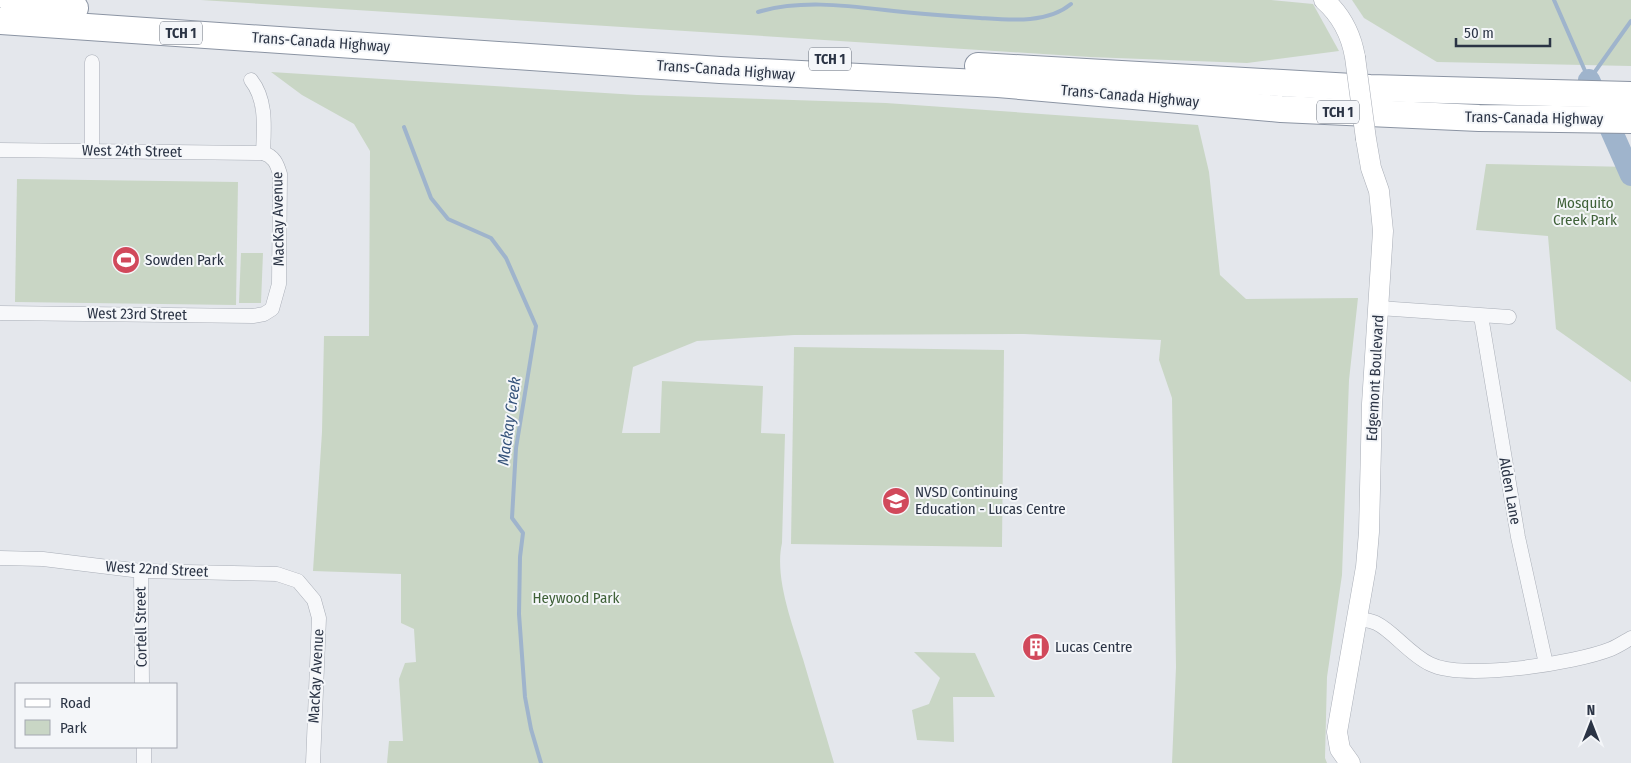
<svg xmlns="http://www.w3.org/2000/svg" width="1631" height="763" font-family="'Fira Sans Condensed',sans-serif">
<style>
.green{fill:#c9d6c5}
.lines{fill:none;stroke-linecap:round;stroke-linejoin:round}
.stream{stroke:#9fb4cc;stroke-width:4}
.river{stroke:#9fb4cc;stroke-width:22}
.street-casing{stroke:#a9aeb7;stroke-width:15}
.secondary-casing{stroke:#a9aeb7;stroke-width:21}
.highway-casing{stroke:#8b94a3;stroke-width:28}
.street{stroke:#f7f8fa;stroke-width:14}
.secondary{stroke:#fff;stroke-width:20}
.highway{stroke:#fff;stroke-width:26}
.secondary-bridge-casing{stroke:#a9aeb7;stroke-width:21;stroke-linecap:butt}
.secondary-bridge{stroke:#fff;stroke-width:20}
.labels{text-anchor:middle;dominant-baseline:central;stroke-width:4;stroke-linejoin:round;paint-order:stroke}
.shield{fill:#f4f6f9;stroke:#676e7b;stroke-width:1}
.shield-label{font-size:14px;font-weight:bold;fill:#2b3445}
.street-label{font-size:15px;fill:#2b3445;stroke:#f4f6f9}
.park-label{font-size:15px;fill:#3f6138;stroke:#f4f6f9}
.poi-label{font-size:15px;fill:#2b3445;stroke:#f4f6f9;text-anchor:start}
.water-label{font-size:16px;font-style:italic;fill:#34527a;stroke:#f4f6f9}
</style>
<rect width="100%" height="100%" fill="#e4e7ec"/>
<g class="green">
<path d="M201,0H1271L1313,4L1339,51L1247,63L1090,57Z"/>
<path d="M1352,0H1631V66L1437,62L1364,18Z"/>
<path d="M271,72L637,95L886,103L1198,125L1209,172L1220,275L1246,299L1358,298L1349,380L1342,575L1327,677L1325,758L1327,763H1172L1176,667L1172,398L1159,360L1161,340L1024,334L794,335L697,341L633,367L622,433H660L662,381L763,386L761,433L785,434L782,543C774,578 793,625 803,659C813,694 824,728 834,763H387L389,741H403L399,679L405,663L416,662L414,629L401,623V574L313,571L322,432L324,336H369L370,151L354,124L302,95Z"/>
<path d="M1486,164L1631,167V382L1556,329L1548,236L1476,230Z"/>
<path d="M17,179L238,182L236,305L15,302Z"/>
<path d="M241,253H263L261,303H239Z"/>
<path d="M794,347L1004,350L1002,547L791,544Z"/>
<path d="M914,652L975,653L995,697H953L954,742L917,740L912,710L929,704L940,678Z"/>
</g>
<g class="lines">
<g class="stream">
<path d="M1554,0L1589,80"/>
<path d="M758,12C798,0 843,5 885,10C917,14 948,16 980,18C1009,20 1047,24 1071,4"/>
<path d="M1589,80L1631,21"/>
<path d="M404,127L431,198L448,219L491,238L506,258L536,326L516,448L512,518L523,533L520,557L519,614L525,697L531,729L541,763"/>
</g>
<path class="river" d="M1589,80L1631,175"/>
<g class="street-casing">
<g id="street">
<path d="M92,62V150"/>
<path d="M0,150L263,153"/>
<path d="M1379,308L1509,317"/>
<path d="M0,313L253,316L264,314L272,309L279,284L280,174C277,164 274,156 263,153C264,128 267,100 251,80"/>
<path d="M1481,316L1518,537L1546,664"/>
<path d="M0,558L43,559L141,571L277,574L298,581L314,600L319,618L313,763"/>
<path d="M141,571L142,684"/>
<path d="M1357,618C1363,620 1370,620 1376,623C1393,631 1409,654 1430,664C1464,681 1576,663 1611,649C1618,646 1624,642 1631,638"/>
<path d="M144,747V763"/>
</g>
</g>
<g class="secondary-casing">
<g id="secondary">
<path d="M1324,0C1341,15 1351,34 1355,57"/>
<path d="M1350,763L1340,749L1337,732L1366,567L1369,532L1372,404L1383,231L1379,191L1371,168L1366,139"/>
</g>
</g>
<g class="highway-casing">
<g id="highway">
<path d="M11,0L75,8"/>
<path d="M0,21L720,70L998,84L1281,109L1479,118L1631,120"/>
<path d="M978,66L1370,88L1631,95"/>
</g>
</g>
<use href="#street" class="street"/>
<use href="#secondary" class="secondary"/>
<use href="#highway" class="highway"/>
<g class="secondary-bridge-casing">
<path id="secondary-bridge" d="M1355,57L1366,139"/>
</g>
<use href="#secondary-bridge" class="secondary-bridge"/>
</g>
<defs>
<g id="stadium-disc" transform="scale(1.4375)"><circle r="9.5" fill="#d1495b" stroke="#f4f6f9"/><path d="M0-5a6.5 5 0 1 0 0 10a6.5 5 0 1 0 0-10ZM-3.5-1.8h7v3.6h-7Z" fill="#fff"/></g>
<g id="school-disc" transform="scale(1.4375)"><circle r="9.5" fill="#d1495b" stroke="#f4f6f9"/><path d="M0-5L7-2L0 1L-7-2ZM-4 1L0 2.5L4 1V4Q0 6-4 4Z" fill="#fff"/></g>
<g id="building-disc" transform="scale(1.4375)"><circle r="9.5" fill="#d1495b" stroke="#f4f6f9"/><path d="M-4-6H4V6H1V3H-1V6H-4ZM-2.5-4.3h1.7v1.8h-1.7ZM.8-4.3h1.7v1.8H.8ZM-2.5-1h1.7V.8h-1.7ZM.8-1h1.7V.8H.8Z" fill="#fff"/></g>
</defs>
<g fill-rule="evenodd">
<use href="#stadium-disc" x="126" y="260"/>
<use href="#school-disc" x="896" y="501"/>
<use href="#building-disc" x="1036" y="647"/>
</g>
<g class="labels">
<g class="shield">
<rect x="160" y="21.5" width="42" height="23" rx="4"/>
<rect x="809" y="47.5" width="42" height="23" rx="4"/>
<rect x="1317" y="100.5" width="42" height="23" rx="4"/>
</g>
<g class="shield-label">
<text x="181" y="33">TCH 1</text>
<text x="830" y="59">TCH 1</text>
<text x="1338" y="112">TCH 1</text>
</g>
<g class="street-label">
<text transform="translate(321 42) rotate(4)">Trans-Canada Highway</text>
<text transform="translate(726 70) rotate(4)">Trans-Canada Highway</text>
<text transform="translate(1130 96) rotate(5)">Trans-Canada Highway</text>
<text transform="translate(1534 118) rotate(1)">Trans-Canada Highway</text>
<text transform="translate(132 151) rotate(1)">West 24th Street</text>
<text transform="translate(278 219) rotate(-91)">MacKay Avenue</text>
<text transform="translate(137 314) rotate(1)">West 23rd Street</text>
<text transform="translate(1375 378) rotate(-87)">Edgemont Boulevard</text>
<text transform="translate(1510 491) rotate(80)">Alden Lane</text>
<text transform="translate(157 569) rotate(3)">West 22nd Street</text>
<text transform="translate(141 627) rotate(-91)">Cortell Street</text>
<text transform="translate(316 676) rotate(-87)">MacKay Avenue</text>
</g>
<g class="park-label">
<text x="1585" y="203">Mosquito<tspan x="1585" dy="17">Creek Park</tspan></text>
<text x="576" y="598">Heywood Park</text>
</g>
<g class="poi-label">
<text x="145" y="260">Sowden Park</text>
<text x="915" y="492">NVSD Continuing<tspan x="915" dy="17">Education - Lucas Centre</tspan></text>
<text x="1055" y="647">Lucas Centre</text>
</g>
<g class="water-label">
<text transform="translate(509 421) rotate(-82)">Mackay Creek</text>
</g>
</g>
<rect x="15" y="683" width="162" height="65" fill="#f4f6f9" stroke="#a4a8b1"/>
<rect x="25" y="699" width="25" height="8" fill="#ffffff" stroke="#a4a8b1"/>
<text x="60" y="708" font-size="15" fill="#2b3445">Road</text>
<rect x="25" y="720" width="25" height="15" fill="#c9d6c5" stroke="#a4a8b1"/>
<text x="60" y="733" font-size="15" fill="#2b3445">Park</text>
<g transform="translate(1591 723)" stroke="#f4f6f9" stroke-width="4" paint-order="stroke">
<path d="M0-4L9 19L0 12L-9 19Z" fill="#2b3445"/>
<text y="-8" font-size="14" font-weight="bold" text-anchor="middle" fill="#2b3445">N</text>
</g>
<path d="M1456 38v8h94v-8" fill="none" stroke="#2b3445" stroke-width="2.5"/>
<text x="1464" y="38" font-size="15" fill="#2b3445" stroke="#f4f6f9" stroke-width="4" paint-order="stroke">50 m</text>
</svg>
